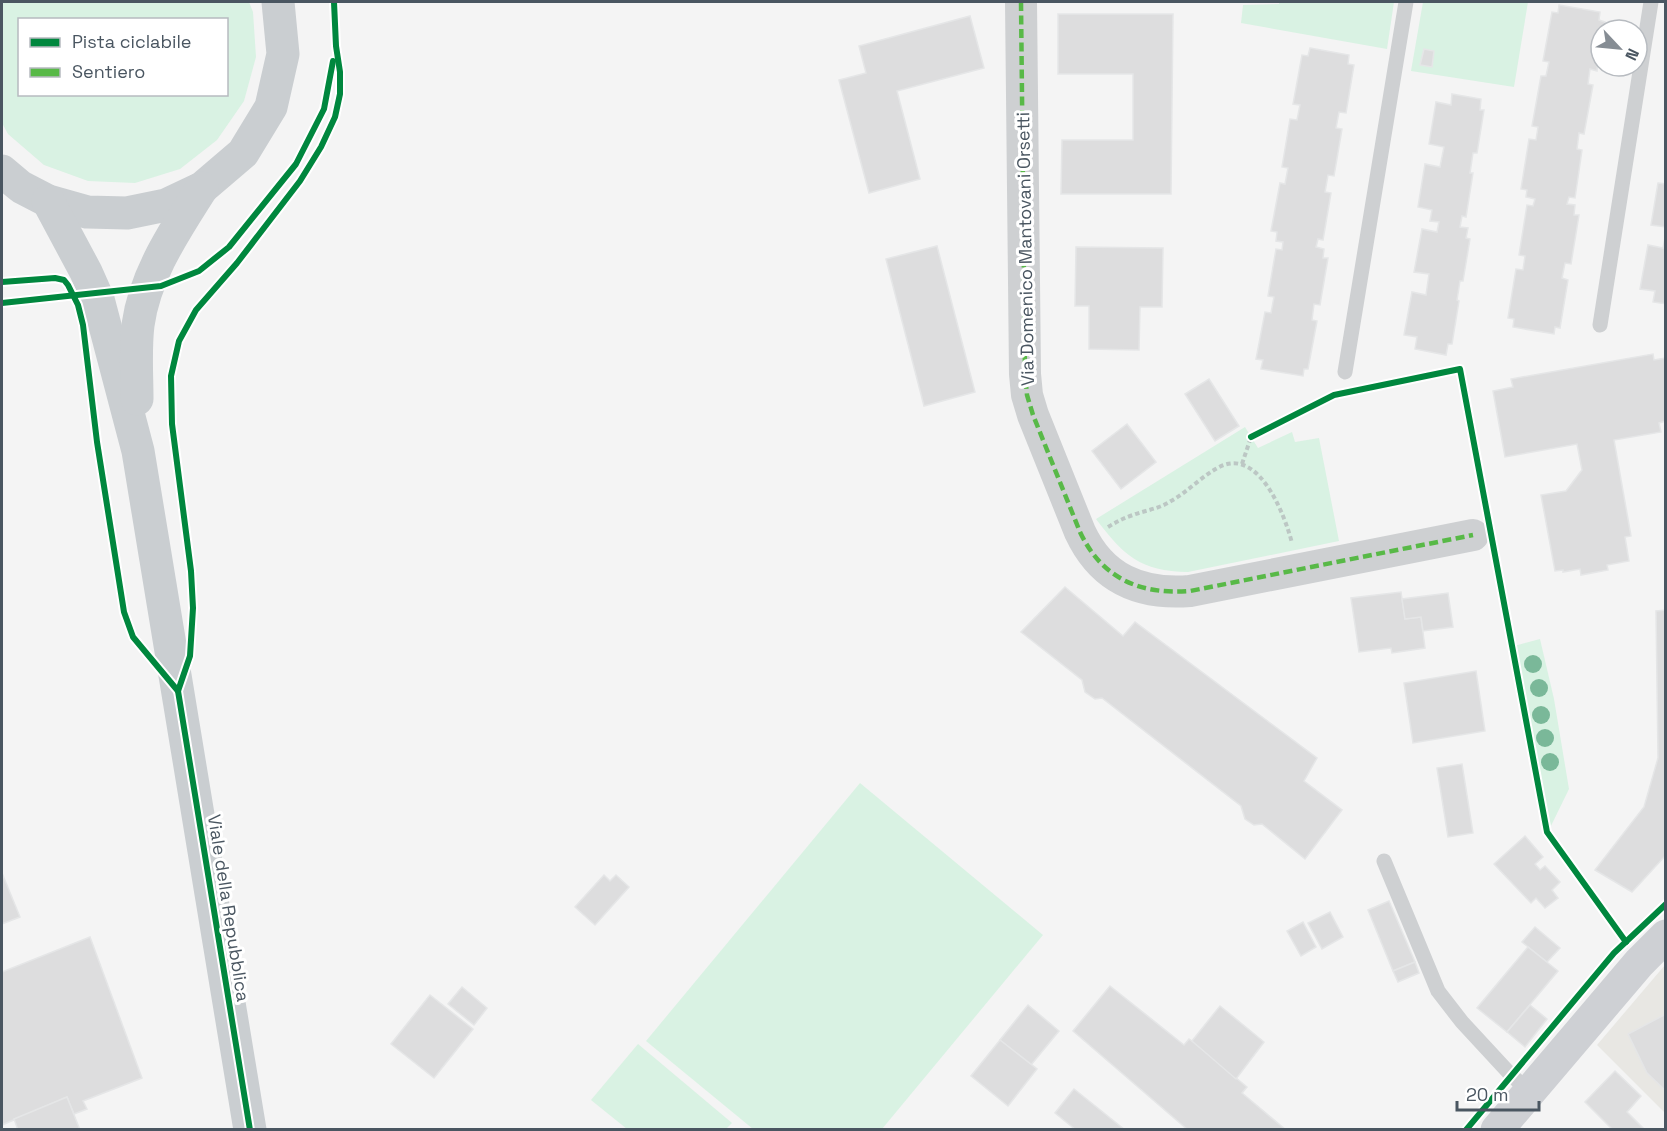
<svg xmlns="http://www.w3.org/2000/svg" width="1667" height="1131" font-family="'Space Grotesk',sans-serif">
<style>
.commercial{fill:#e8e7e3}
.green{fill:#d9f2e3;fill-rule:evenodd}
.building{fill:#ddddde;stroke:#e5e6e7;stroke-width:1.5}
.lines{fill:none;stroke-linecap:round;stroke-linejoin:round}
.path{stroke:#bcc7c4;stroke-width:4;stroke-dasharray:4.5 3;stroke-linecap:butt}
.lane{stroke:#ced0d2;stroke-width:15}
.street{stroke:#ced0d2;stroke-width:32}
.secondary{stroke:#ced0d4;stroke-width:33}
.primary{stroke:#caced1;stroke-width:33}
.quiet{stroke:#58b947;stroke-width:4.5;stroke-dasharray:9 4.5;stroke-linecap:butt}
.cycleway-casing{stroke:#fff;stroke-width:10}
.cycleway{stroke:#00873e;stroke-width:6}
.tree{fill:#7ab899}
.labels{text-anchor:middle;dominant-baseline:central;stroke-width:6;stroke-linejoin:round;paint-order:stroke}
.street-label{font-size:18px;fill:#4a5661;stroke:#fff}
</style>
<rect width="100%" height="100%" fill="#f4f4f4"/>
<path class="commercial" d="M1665,965L1666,966L1665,1113L1597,1045Z"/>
<g class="green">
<path d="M2,2H249L253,12L256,57L244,101L217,140L180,169L135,183L88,181L44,165L8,134L2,123ZM20,20H226V94H20Z"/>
<path d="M1279,2H1394L1387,49L1241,23L1243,5L1279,4Z"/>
<path d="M1423,2H1528L1514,87L1411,71Z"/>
<path d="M1245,427L1258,448L1292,432L1295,442L1319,438L1339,541L1188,572C1140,571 1124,556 1096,519Z"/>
<path d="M1540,639L1554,699L1569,789L1548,832L1514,646Z"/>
<path d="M860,783L1043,935L882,1129H753L646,1041Z"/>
<path d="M638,1044L732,1123L726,1129H627L591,1100Z"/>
</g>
<g class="building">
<path d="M1559,5L1600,12L1599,20L1605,22L1603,30H1601L1597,71L1590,69L1588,84L1593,85L1584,134L1579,133L1577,149L1582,150L1575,198L1569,197L1567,204L1575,205L1574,215H1579L1571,264L1565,263L1562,278L1568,280L1560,328L1555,327L1554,334L1513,327L1514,319L1508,318L1516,269L1523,270L1525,256L1519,255L1527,205L1533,206L1535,199L1526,197L1527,190L1521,189L1529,139L1536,140L1538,127L1532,126L1541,76H1546L1549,62L1543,61L1552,12L1558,13Z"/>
<path d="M1058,14H1173L1171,194H1061L1062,140H1133V74H1058Z"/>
<path d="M970,16L984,68L897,91L920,179L869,193L839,80L866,73L859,46Z"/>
<path d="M1310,48L1349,55L1348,64L1354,65L1346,113L1339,112L1336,128L1342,129L1334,176L1328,175L1325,192L1331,193L1323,240L1318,239L1316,247L1324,249L1323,258H1328L1320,305L1314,304L1312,320L1317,321L1308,369H1304L1303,376L1261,369L1263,360L1256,359L1265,312L1271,313L1274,297L1268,296L1276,249L1282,250L1283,242L1276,241L1277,232L1271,231L1280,183L1285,184L1288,168L1282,167L1290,119L1297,120L1300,105L1293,104L1302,55L1308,56Z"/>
<path d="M1424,49L1434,51L1432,67L1420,65Z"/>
<path d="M1452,94L1481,99L1480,110H1484L1477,153H1473L1470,173H1473L1466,217L1462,216L1460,227L1468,228L1466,238L1470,239L1463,281H1460L1457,300L1459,301L1452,344H1448L1446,355L1415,349L1417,337L1404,335L1412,292L1426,295L1429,274L1414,272L1422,229L1437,232L1439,222L1430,221L1432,210L1418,207L1425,164L1440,167L1444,147L1429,144L1436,102L1451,105Z"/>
<path d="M1658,183L1666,184V227L1651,225Z"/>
<path d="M1666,233V304L1653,302L1655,291L1640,289L1648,245L1663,248Z"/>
<path d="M937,246L975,392L924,406L886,259Z"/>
<path d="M1076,247L1163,248L1162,307H1140L1139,350L1089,349V306H1075Z"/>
<path d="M1653,354L1654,360L1666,358V421L1659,423L1661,432L1614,440L1631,536L1625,537L1629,561L1607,565L1608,570L1581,575L1580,569L1563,572V570L1555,571L1541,495L1566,491L1582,470L1577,444L1505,457L1493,391L1513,387L1511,379Z"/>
<path d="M1209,379L1239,426L1215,441L1185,394Z"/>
<path d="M1127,424L1156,462L1121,489L1092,451Z"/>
<path d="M1065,587L1123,636L1135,622L1317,758L1304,781L1342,810L1305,859L1262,824L1254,825L1245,819L1241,806L1102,698L1095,699L1085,692L1082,680L1021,632Z"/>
<path d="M1401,592L1405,619L1421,617L1425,648L1392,653L1391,648L1359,652L1351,598Z"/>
<path d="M1448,593L1453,627L1423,631L1421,617L1405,619L1402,599Z"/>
<path d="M1666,610V855L1632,892L1595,870L1644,807L1658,758L1656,611Z"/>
<path d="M1476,671L1485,731L1413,743L1404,683Z"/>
<path d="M1462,764L1473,833L1448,837L1437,768Z"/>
<path d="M1525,836L1543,857L1535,864L1540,870L1545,866L1560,882L1552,890L1558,898L1545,908L1536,898L1531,903L1494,864Z"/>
<path d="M2,873L20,917L2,924Z"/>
<path d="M604,875L610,881L616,875L629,887L595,925L575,907Z"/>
<path d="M1389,901L1415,962L1393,971L1368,910Z"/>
<path d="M1330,912L1343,937L1322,949L1308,923Z"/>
<path d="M1303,922L1316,947L1301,956L1287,931Z"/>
<path d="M1535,927L1560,948L1547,962L1522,942Z"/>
<path d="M90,937L142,1078L83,1101L87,1109L74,1114L67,1097L2,1125V972Z"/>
<path d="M1528,947L1558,971L1507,1032L1477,1008Z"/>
<path d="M1415,962L1419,973L1398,982L1393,971Z"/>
<path d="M1110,986L1184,1045L1189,1039L1192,1041L1247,1087L1242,1093L1286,1130H1188L1073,1031Z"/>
<path d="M462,987L487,1008L474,1025L448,1004Z"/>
<path d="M430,995L473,1029L434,1078L391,1044Z"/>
<path d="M1028,1005L1059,1031L1031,1065L1000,1040Z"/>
<path d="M1530,1005L1547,1019L1525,1047L1507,1032Z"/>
<path d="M1220,1006L1264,1042L1236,1079L1192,1041Z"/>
<path d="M1666,1014V1091L1647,1073L1628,1034Z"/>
<path d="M1000,1040L1037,1069L1008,1106L971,1076Z"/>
<path d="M1615,1071L1641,1096L1627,1112L1645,1130H1613L1585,1102Z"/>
<path d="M1074,1089L1125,1130H1076L1055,1113Z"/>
<path d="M67,1097L80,1130H18L14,1119Z"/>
</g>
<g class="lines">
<g class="path">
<path d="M1242,464L1251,437"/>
<path d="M1108,527C1116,522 1124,518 1133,515C1146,510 1159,509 1171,501C1188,492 1207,471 1224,465C1261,452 1285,516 1292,543"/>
</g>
<g class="lane">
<path d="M1600,325L1651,2"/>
<path d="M1345,372L1406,2"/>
<path d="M1384,861L1438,991L1462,1022L1511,1075L1529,1091"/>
</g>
<path class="street" d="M1021,2L1025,374L1027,395L1033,415L1080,532C1102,579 1141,595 1190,591L1473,535"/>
<path class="secondary" d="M1497,1130L1639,963L1666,936"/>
<g class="primary">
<path d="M2,171L21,187L48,201L87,212L127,213L166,205L202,188L243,153L271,107L283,54L278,2"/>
<path d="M48,201L86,272L98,299L138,451L250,1130"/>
<path d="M137,399C137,375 135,350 138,325C145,274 175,231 202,188"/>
</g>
<path class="quiet" d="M1021,2L1025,374L1027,395L1033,415L1080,532C1102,579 1141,595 1190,591L1473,535"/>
<g class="cycleway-casing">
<g id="cycleway">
<path d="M2,282L55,278L64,280L68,285L78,305L83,325L97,442L124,612L133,637L178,691"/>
<path d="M2,303L161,286L199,271L229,247L296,164L324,109L333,61"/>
<path d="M1251,437L1334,395L1460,369L1547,832L1626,942"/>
<path d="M250,1130L178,691L190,656L193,608L191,571L172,424L171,376L179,341L196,310L237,263L300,181L321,147L335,117L340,94V72L336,46L334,2"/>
<path d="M1466,1130L1614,953L1666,904"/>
</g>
</g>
<use href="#cycleway" class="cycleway"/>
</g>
<g class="tree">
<circle cx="1533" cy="664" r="9"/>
<circle cx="1539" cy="688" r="9"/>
<circle cx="1541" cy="715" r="9"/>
<circle cx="1545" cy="738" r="9"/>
<circle cx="1550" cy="762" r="9"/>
</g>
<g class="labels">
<g class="street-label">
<text transform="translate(1025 249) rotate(-91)">Via Domenico Mantovani Orsetti</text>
<text transform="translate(229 908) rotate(81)">Viale della Repubblica</text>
</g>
</g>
<rect width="1667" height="1131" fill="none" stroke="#4a5661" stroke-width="6"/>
<rect x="18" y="18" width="210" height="78" fill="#ffffff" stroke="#b7bbc0" stroke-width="1.5"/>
<rect x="30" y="38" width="30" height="9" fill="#00873e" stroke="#b7bbc0" stroke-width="1.5"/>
<text x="72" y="48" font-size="18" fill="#4a5661">Pista ciclabile</text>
<rect x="30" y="68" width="30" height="9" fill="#58b947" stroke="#b7bbc0" stroke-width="1.5"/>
<text x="72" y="78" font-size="18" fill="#4a5661">Sentiero</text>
<g transform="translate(1619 48) rotate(116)"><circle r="28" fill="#ffffff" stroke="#b7bbc0" stroke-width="1.5"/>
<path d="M0-4.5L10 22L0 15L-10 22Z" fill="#868d94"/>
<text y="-9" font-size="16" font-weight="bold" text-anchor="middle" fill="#4a5661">N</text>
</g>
<path d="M1457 1101v9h82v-9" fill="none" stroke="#4a5661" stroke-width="3"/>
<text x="1466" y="1101" font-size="18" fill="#4a5661" stroke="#ffffff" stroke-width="4.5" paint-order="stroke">20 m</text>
</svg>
